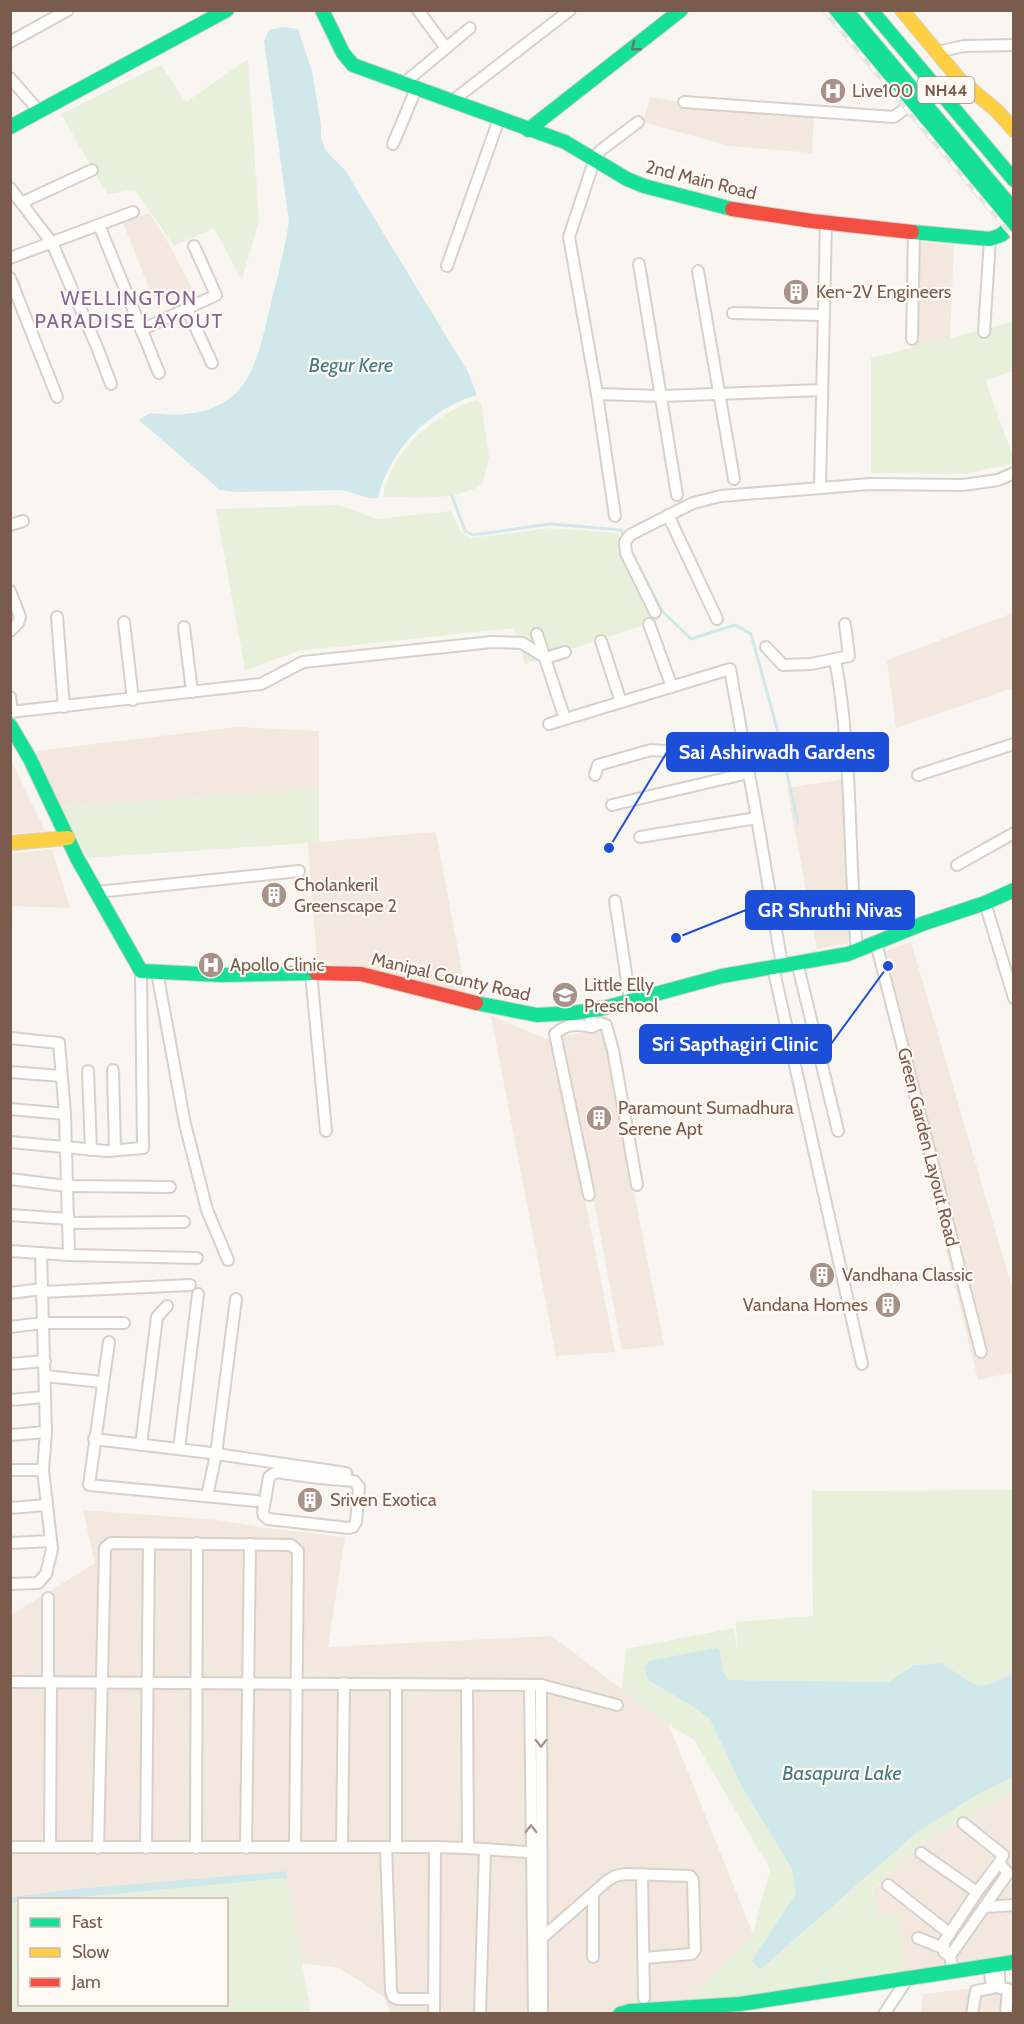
<svg xmlns="http://www.w3.org/2000/svg" width="1024" height="2024" font-family="Cabin,sans-serif">
<style>
.residential{fill:#f2e8de}
.green{fill:#e7f0db}
.water{fill:#d0e8ea}
.lines{fill:none;stroke-linecap:round;stroke-linejoin:round}
.stream{stroke:#d0e8ea;stroke-width:3}
.street-casing{stroke:#d7d1cb;stroke-width:14}
.fast-casing{stroke:#d9d2cb;stroke-width:16}
.slow-casing{stroke:#d9d2cb;stroke-width:16}
.jam-casing{stroke:#d9d2cb;stroke-width:16}
.street{stroke:#fefefd;stroke-width:10}
.fast{stroke:#16e098;stroke-width:14}
.slow{stroke:#ffcf43;stroke-width:14}
.jam{stroke:#f24e42;stroke-width:14}
.rail-casing{stroke:#e6e3e7;stroke-width:5}
.rail{stroke:#fffaf3;stroke-width:3;stroke-dasharray:9;stroke-linecap:butt}
.oneway{stroke:#617d60}
.oneway2{stroke:#a8958b}
.labels{text-anchor:middle;dominant-baseline:central;stroke-width:4.5;stroke-linejoin:round;paint-order:stroke}
.shield{fill:#fffaf3;stroke:#a28b7f;stroke-width:1.5}
.shield-label{font-size:16px;font-weight:bold;fill:#7a5c4d}
.poi-label{font-size:18px;fill:#7a5c4d;stroke:#fffaf3;text-anchor:start}
.street-label{font-size:18px;fill:#7a5c4d;stroke:#fffaf3}
.neighbourhood-label{font-size:20px;letter-spacing:1.5px;fill:#846695;stroke:#fffaf3}
.water-label{font-size:20px;font-style:italic;fill:#437c86;stroke:#fffaf3}
.leader{fill:none;stroke:#1d4ed8;stroke-width:2}
.callout-dot{fill:#1d4ed8;stroke:#fffaf3;stroke-width:2}
.callout{fill:#1d4ed8;stroke:#1d4ed8;stroke-width:2}
.callout-label{font-size:20px;text-anchor:middle;font-weight:bold;fill:#fff}
</style>
<rect width="100%" height="100%" fill="#f9f5f0"/>
<g class="residential">
<path d="M650,97L682,102V107L814,116L812,153L730,146L643,122Z"/>
<path d="M149,213L165,237L193,290L164,303L161,297L154,300L123,223Z"/>
<path d="M917,242L954,245L950,339L913,349Z"/>
<path d="M1013,613V688L896,728L887,660Z"/>
<path d="M237,727L319,731V789L61,807L36,751Z"/>
<path d="M11,760L45,831L11,834Z"/>
<path d="M846,779L854,942L817,949L787,788Z"/>
<path d="M436,832L466,993L317,961L308,843Z"/>
<path d="M52,849L70,908L13,906L11,955V854Z"/>
<path d="M911,942L1013,1291V1372L978,1380L873,956Z"/>
<path d="M491,1016L549,1040L585,1199L615,1352L556,1356Z"/>
<path d="M603,1030L634,1192L664,1345L622,1350L563,1036Z"/>
<path d="M83,1510L218,1520L266,1528L345,1537L328,1647L552,1636L669,1725L753,1934L689,2001L633,2013H390L384,1997L339,1968L301,1963L286,1871L74,1889L11,1897V1615L95,1563Z"/>
<path d="M1013,1791V1957L906,1974L897,1915L878,1919L872,1891L923,1843Z"/>
<path d="M1011,1984L1009,2013L921,2014L923,1994Z"/>
</g>
<g class="green">
<path d="M248,59L259,221L242,280L214,228L174,246L135,190L107,194L61,114L161,65L186,102Z"/>
<path d="M1013,322V371L985,380L1013,457V463L966,474L871,473V358Z"/>
<path d="M476,400L481,402L489,457L483,484C453,502 416,497 383,497C390,452 434,414 476,400Z"/>
<path d="M338,505L377,519L451,511L461,531L471,538L550,528L618,533L659,620L525,664L514,628L299,651L245,670L216,509Z"/>
<path d="M319,789V842L308,843L87,858L61,807Z"/>
<path d="M1013,1490V1674L990,1684L977,1686L941,1663L914,1665L888,1682L730,1680L724,1674L720,1650L694,1707L710,1718L741,1785L792,1869L796,1893L752,1961L760,1970L916,1833L975,1796L1013,1777V1791L923,1843L872,1890L878,1919L897,1914L906,1974L758,1996L689,2001L753,1934L770,1869L694,1740L669,1725L622,1689L626,1649L734,1628L737,1649L736,1622L813,1616L812,1491Z"/>
<path d="M287,1878L311,2013H11L10,1904L19,1903L20,2004H226V1900L61,1899Z"/>
</g>
<g class="water">
<path d="M282,27L298,29L312,71L321,124V139L326,151L345,170L468,372L477,395C430,408 389,450 378,498H369L342,490L237,492L220,490L139,420L150,413C189,418 232,412 250,373C260,354 264,332 269,311C276,281 285,251 289,221L264,41L269,30Z"/>
<path d="M716,1648L720,1650L724,1674L730,1680L888,1682L914,1665L941,1663L977,1686L990,1684L1013,1674V1777L975,1796L916,1833L760,1970L752,1961L796,1893L792,1869L741,1785L710,1719L694,1707L648,1680L644,1667L649,1661Z"/>
<path d="M286,1871L287,1878L61,1899L20,1900L19,1903L11,1904V1897L74,1889Z"/>
</g>
<g class="lines">
<g class="stream">
<path d="M452,496L465,531L473,535L550,524L621,530L622,533"/>
<path d="M630,549L662,611L691,639L735,625L751,634L778,732L798,823"/>
</g>
<g class="street-casing">
<g id="street">
<path d="M418,10L446,48"/>
<path d="M10,42L68,10"/>
<path d="M937,52L964,46L1014,45"/>
<path d="M10,78L39,111"/>
<path d="M403,84L470,28"/>
<path d="M451,102L570,10"/>
<path d="M684,102L894,117L911,104"/>
<path d="M393,144L416,89"/>
<path d="M10,188L52,243L97,347L111,384"/>
<path d="M23,202L92,170"/>
<path d="M99,225L159,373"/>
<path d="M10,258L133,212"/>
<path d="M639,264L677,495"/>
<path d="M447,266L499,119"/>
<path d="M698,271L734,479"/>
<path d="M10,278L57,397"/>
<path d="M187,309L212,363"/>
<path d="M733,313L824,315"/>
<path d="M141,330L216,295L194,246"/>
<path d="M984,332L990,239"/>
<path d="M912,339L914,231"/>
<path d="M597,394L661,396L822,390"/>
<path d="M820,487L826,223"/>
<path d="M668,515L717,619"/>
<path d="M615,516L597,394L569,237L595,158L601,150L638,122"/>
<path d="M10,525L23,521"/>
<path d="M10,591L20,617L18,623L10,631"/>
<path d="M655,612L626,553L625,542L630,535L693,503L721,496L870,484L963,485L998,480L1014,473"/>
<path d="M57,617L64,707"/>
<path d="M124,622L133,700"/>
<path d="M649,624L672,687"/>
<path d="M184,627L192,692"/>
<path d="M537,634L565,719"/>
<path d="M601,641L621,702"/>
<path d="M766,647L783,665L811,664L849,656L845,624"/>
<path d="M546,658L565,652"/>
<path d="M835,659C853,755 848,853 857,949"/>
<path d="M10,697L12,712"/>
<path d="M10,712L261,684L303,662L492,642L522,643L546,658"/>
<path d="M549,724L730,669L757,818"/>
<path d="M595,775L598,765L651,750L688,753L711,748L743,744"/>
<path d="M918,775L1014,744"/>
<path d="M612,805L748,773"/>
<path d="M640,837L757,818L782,965"/>
<path d="M957,865L1014,833"/>
<path d="M97,892L299,871"/>
<path d="M615,901L630,1000"/>
<path d="M985,903L1014,998"/>
<path d="M876,943L981,1352"/>
<path d="M797,962L838,1131"/>
<path d="M773,967L862,1364"/>
<path d="M157,972L185,1124L207,1210L228,1260"/>
<path d="M311,973L326,1131"/>
<path d="M591,1020L592,1027L600,1023L606,1025L613,1050L637,1185"/>
<path d="M10,1038L59,1043L65,1114L69,1255L10,1251"/>
<path d="M113,1070L115,1150"/>
<path d="M88,1071L91,1150"/>
<path d="M10,1072L61,1076"/>
<path d="M10,1109L65,1114"/>
<path d="M10,1142L107,1151L143,1148L141,971"/>
<path d="M10,1179L67,1186L170,1187"/>
<path d="M589,1195L555,1034C567,1023 577,1024 592,1027"/>
<path d="M10,1215L69,1219"/>
<path d="M69,1223L184,1222"/>
<path d="M69,1255L197,1258"/>
<path d="M42,1292L190,1285"/>
<path d="M10,1293L42,1289"/>
<path d="M10,1327L43,1323H124"/>
<path d="M109,1342L89,1485L257,1501"/>
<path d="M10,1364L45,1361"/>
<path d="M45,1376L102,1382"/>
<path d="M10,1400L45,1397"/>
<path d="M10,1435L46,1432"/>
<path d="M94,1439L203,1452L346,1473"/>
<path d="M141,1445L157,1317L167,1306"/>
<path d="M179,1449L198,1294"/>
<path d="M10,1470H43"/>
<path d="M319,1478L354,1481L359,1487L356,1522L353,1527L349,1528L268,1519L264,1516L263,1512L269,1477L276,1472L319,1478L320,1469"/>
<path d="M207,1496L216,1454L236,1299"/>
<path d="M10,1508L47,1505"/>
<path d="M10,1543L51,1541"/>
<path d="M10,1584L38,1583L46,1574L52,1549L43,1470L46,1432L41,1253"/>
<path d="M10,1682L541,1685L617,1705"/>
<path d="M48,1682V1598"/>
<path d="M396,1684V1847"/>
<path d="M467,1684L468,1848"/>
<path d="M530,1685L534,2014"/>
<path d="M541,1685L542,2014"/>
<path d="M963,1823L1003,1855L999,1863"/>
<path d="M342,1846L344,1683"/>
<path d="M10,1847H435L468,1848L541,1853"/>
<path d="M50,1847L51,1682"/>
<path d="M386,1847L391,1990L393,1997L398,1999H434"/>
<path d="M98,1848L105,1548L111,1543L291,1545L298,1551L295,1847"/>
<path d="M146,1848L149,1544"/>
<path d="M196,1848L197,1543"/>
<path d="M246,1848L250,1544"/>
<path d="M921,1853L977,1892"/>
<path d="M642,1874L644,1998"/>
<path d="M888,1885L949,1933"/>
<path d="M593,1895V1957"/>
<path d="M986,1907L1014,1905"/>
<path d="M542,1938L607,1881L615,1876L625,1874L690,1876L693,1880L695,1950L692,1954L643,1958"/>
<path d="M918,1938L943,1948"/>
<path d="M950,1956L1008,1873L999,1863L977,1892L944,1942V1952L950,1956L953,1970"/>
<path d="M998,1964L1000,1988L1008,1989L1006,2014"/>
<path d="M434,2014L435,1847"/>
<path d="M480,2014L485,1849"/>
<path d="M884,2014L908,1978"/>
<path d="M972,2014L976,1991L992,1988L989,1965"/>
</g>
</g>
<g class="fast-casing">
<g id="fast">
<path d="M322,10L343,53L353,65L565,142L627,179L644,186L732,209"/>
<path d="M832,10L1014,225"/>
<path d="M846,10L1014,210"/>
<path d="M871,10L1014,180"/>
<path d="M10,127L227,10"/>
<path d="M528,130L681,10"/>
<path d="M912,232L990,239L1001,235L1013,225"/>
<path d="M10,725L30,759L77,858L141,971L222,975L316,973"/>
<path d="M476,1003L537,1015L573,1013L600,1009L722,976L848,954L922,924L985,903L1014,890"/>
<path d="M620,2014L630,2011L740,2004L1014,1962"/>
</g>
</g>
<g class="slow-casing">
<g id="slow">
<path d="M902,10L959,79L997,111L1014,130"/>
<path d="M10,843L68,838"/>
</g>
</g>
<g class="jam-casing">
<g id="jam">
<path d="M732,209L812,221L912,232"/>
<path d="M316,973L361,974L476,1003"/>
</g>
</g>
<use href="#street" class="street"/>
<use href="#fast" class="fast"/>
<use href="#slow" class="slow"/>
<use href="#jam" class="jam"/>
<g class="rail-casing">
<path id="rail" d="M824,10L1014,238"/>
</g>
<use href="#rail" class="rail"/>
</g>
<defs><path id="oneway-chevron" d="M-2-3.5L2.5 0L-2 3.5" fill="none" stroke-width="1.6" stroke-linecap="round" stroke-linejoin="round" transform="scale(1.5)"/></defs>
<use class="oneway" href="#oneway-chevron" transform="translate(635 47) rotate(142)"/>
<g class="oneway2">
<use href="#oneway-chevron" transform="translate(541 1743) rotate(90)"/>
<use href="#oneway-chevron" transform="translate(531 1829) rotate(-90)"/>
</g>
<defs>
<g id="hospital-disc" transform="scale(1.35)"><circle r="9.5" fill="#a69286" stroke="#fffaf3"/><path d="M-5-5h3v3.5h4V-5h3V5h-3V1.5h-4V5h-3Z" fill="#fff"/></g>
<g id="building-disc" transform="scale(1.35)"><circle r="9.5" fill="#a69286" stroke="#fffaf3"/><path d="M-4-6H4V6H1V3H-1V6H-4ZM-2.5-4.3h1.7v1.8h-1.7ZM.8-4.3h1.7v1.8H.8ZM-2.5-1h1.7V.8h-1.7ZM.8-1h1.7V.8H.8Z" fill="#fff"/></g>
<g id="school-disc" transform="scale(1.35)"><circle r="9.5" fill="#a69286" stroke="#fffaf3"/><path d="M0-5L7-2L0 1L-7-2ZM-4 1L0 2.5L4 1V4Q0 6-4 4Z" fill="#fff"/></g>
</defs>
<g fill-rule="evenodd">
<use href="#hospital-disc" x="833" y="91"/>
<use href="#building-disc" x="796" y="292"/>
<use href="#building-disc" x="274" y="895"/>
<use href="#hospital-disc" x="211" y="965"/>
<use href="#school-disc" x="565" y="995"/>
<use href="#building-disc" x="599" y="1118"/>
<use href="#building-disc" x="822" y="1275"/>
<use href="#building-disc" x="888" y="1305"/>
<use href="#building-disc" x="310" y="1500"/>
</g>
<g class="labels">
<rect class="shield" x="917.5" y="77" width="57" height="26" rx="4.5"/>
<g class="shield-label">
<text x="946" y="90">NH44</text>
</g>
<g class="poi-label">
<text x="852" y="91">Live100</text>
<text x="816" y="292">Ken-2V Engineers</text>
<text x="294" y="885">Cholankeril<tspan x="294" dy="21">Greenscape 2</tspan></text>
<text x="230" y="965">Apollo Clinic</text>
<text x="584" y="985">Little Elly<tspan x="584" dy="21">Preschool</tspan></text>
<text x="618" y="1108">Paramount Sumadhura<tspan x="618" dy="21">Serene Apt</tspan></text>
<text x="842" y="1275">Vandhana Classic</text>
<text x="868" y="1305" text-anchor="end">Vandana Homes</text>
<text x="330" y="1500">Sriven Exotica</text>
</g>
<g class="street-label">
<text transform="translate(701 180) rotate(14)">2nd Main Road</text>
<text transform="translate(451 977) rotate(13)">Manipal County Road</text>
<text transform="translate(928 1147) rotate(76)">Green Garden Layout Road</text>
</g>
<g class="neighbourhood-label">
<text x="129" y="298">WELLINGTON<tspan x="129" dy="23">PARADISE LAYOUT</tspan></text>
</g>
<g class="water-label">
<text x="351" y="365">Begur Kere</text>
<text x="842" y="1773">Basapura Lake</text>
</g>
</g>
<path class="leader" d="M609 848L667 752M676 938L746 910M888 966L831 1044"/>
<g class="callout-dot">
<circle cx="609" cy="848" r="6"/>
<circle cx="676" cy="938" r="6"/>
<circle cx="888" cy="966" r="6"/>
</g>
<g class="callout">
<rect x="667" y="733" width="221" height="38" rx="6"/>
<rect x="746" y="891" width="168" height="38" rx="6"/>
<rect x="640" y="1025" width="191" height="38" rx="6"/>
</g>
<g class="callout-label">
<text x="777" y="759">Sai Ashirwadh Gardens</text>
<text x="830" y="917">GR Shruthi Nivas</text>
<text x="735" y="1051">Sri Sapthagiri Clinic</text>
</g>
<rect width="1024" height="2024" fill="none" stroke="#7a5c4d" stroke-width="24"/>
<rect x="18" y="1898" width="210" height="108" fill="#fffaf3" stroke="#cabbb1" stroke-width="1.5"/>
<rect x="30" y="1918" width="30" height="9" fill="#16e098" stroke="#cabbb1" stroke-width="1.5"/>
<text x="72" y="1928" font-size="18" fill="#7a5c4d">Fast</text>
<rect x="30" y="1948" width="30" height="9" fill="#ffcf43" stroke="#cabbb1" stroke-width="1.5"/>
<text x="72" y="1958" font-size="18" fill="#7a5c4d">Slow</text>
<rect x="30" y="1978" width="30" height="9" fill="#f24e42" stroke="#cabbb1" stroke-width="1.5"/>
<text x="72" y="1988" font-size="18" fill="#7a5c4d">Jam</text>
</svg>
